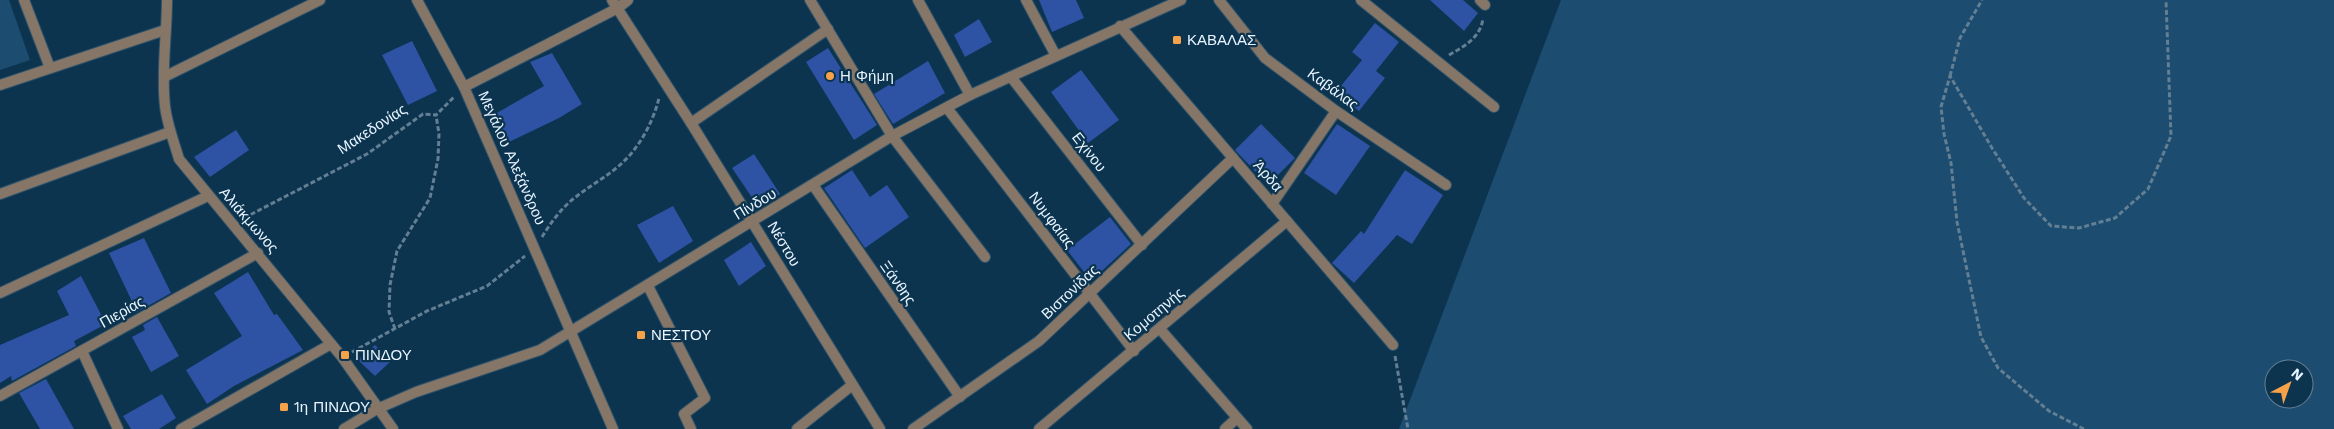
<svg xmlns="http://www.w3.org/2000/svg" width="2334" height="429" font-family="'Work Sans',sans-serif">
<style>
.green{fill:#1c4c6f;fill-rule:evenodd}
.building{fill:#2e52a4}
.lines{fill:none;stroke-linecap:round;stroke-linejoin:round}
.minor-casing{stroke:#2f536b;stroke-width:12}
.tertiary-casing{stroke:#2f536b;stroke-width:12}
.path{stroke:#627f94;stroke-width:3;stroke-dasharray:5 2.5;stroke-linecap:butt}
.minor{stroke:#867667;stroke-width:10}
.tertiary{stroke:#867667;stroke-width:10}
.poi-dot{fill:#f7a248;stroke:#0c344f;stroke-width:2}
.labels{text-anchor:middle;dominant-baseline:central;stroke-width:4.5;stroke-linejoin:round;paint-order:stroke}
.poi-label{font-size:15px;fill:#e8f4ff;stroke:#0c344f;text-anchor:start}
.street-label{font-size:15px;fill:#e8f4ff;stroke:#0c344f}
</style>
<rect width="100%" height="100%" fill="#0c344f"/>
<g class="green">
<path d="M0,0H9L30,60L0,70Z"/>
<path d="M1561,0H2334V429H1399ZM2274,369H2304V399H2274Z"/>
</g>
<g class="building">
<path d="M1039,0H1076L1084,18L1052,32Z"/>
<path d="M1430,0H1463L1478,13L1464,31Z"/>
<path d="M979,19L992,42L965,57L954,35Z"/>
<path d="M1375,23L1399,42L1376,71L1385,78L1359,111L1336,92L1362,60L1352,52Z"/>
<path d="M412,41L437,91L408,105L382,55Z"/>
<path d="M828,48L877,125L854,140L806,62Z"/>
<path d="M552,53L582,104L559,118L507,143L495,114L544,86L530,62Z"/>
<path d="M928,61L945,93L893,124L874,94Z"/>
<path d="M1081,70L1119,120L1088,143L1051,92Z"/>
<path d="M1261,124L1295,158L1268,185L1235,150Z"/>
<path d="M1337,124L1370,146L1336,195L1304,173Z"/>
<path d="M236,130L249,150L210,177L194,157Z"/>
<path d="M754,154L780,194L759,208L732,168Z"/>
<path d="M852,170L870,197L887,185L909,217L865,248L824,188Z"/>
<path d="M1405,170L1443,195L1412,244L1397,235L1354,283L1332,263L1361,231L1364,234Z"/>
<path d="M673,206L693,241L659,263L637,225Z"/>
<path d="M1110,217L1131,244L1091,281L1067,250Z"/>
<path d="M144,238L171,293L137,312L109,253Z"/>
<path d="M751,242L766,266L739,286L724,260Z"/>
<path d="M248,272L274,315L277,314L303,350L234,386L207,404L186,370L242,336L214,293Z"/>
<path d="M81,276L106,324L74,341L76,346L12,381L11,376L0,383V345L69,315L57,291Z"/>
<path d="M157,317L179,356L151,372L132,337L145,330L143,325Z"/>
<path d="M375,345L391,361L375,376L358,360Z"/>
<path d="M46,379L74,429H40L19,393Z"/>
<path d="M162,394L176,418L159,429H131L123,416Z"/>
</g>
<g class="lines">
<g class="minor-casing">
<g id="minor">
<path d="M24,0L50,68"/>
<path d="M417,0L464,87L613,429"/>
<path d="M612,0L691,123L880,429"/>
<path d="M810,0L892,136L985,257"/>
<path d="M918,0L970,95"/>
<path d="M1026,0L1056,56"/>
<path d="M1219,0L1265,58L1336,111L1446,185"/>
<path d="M1361,0L1494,107"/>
<path d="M1480,0L1485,5"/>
<path d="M1120,26L1393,345"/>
<path d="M164,77L320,0"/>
<path d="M1011,77L1142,245"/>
<path d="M0,85L165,30"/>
<path d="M464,87L618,8L628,0"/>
<path d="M947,108L1134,351"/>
<path d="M691,123L828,29"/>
<path d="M813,185L960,397"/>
<path d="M0,194L170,132"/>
<path d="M1272,204L1336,111"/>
<path d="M648,286L705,398L684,414L691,429"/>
<path d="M0,293L208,196"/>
<path d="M1160,329L1247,429"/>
<path d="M82,351L118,429"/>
<path d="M0,396L258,253"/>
<path d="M181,429L331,344"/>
<path d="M797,429L851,386"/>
<path d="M913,429L1039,341L1233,158"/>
<path d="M1039,429L1287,221"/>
<path d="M1225,429L1237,418"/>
</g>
</g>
<g class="tertiary-casing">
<g id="tertiary">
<path d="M167,0C167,35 161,71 165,106C167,124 174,142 179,159L342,357L393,429"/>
<path d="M344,429L377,409L416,392L540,350L892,136L970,95L1181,0"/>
</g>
</g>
<g class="path">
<path d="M1449,55C1465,46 1481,37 1483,18"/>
<path d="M1950,76L1960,38L1982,0"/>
<path d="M244,218L367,154L423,114L436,115L454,97"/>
<path d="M542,237C551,222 563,206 577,196C591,185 608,176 621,164C640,147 653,122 659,98"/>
<path d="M395,329L389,312L390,285L397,251L430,198L438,159L439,134L436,115"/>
<path d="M352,352L427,311L487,286L525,256"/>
<path d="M1395,356L1408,429"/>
<path d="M2084,429L2049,411L1998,368L1981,337L1957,222L1951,163L1944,134L1941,107L1950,76L1992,148L2024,198L2051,226L2079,228L2115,218L2148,189L2171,136L2166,0"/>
</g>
<use href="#minor" class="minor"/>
<use href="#tertiary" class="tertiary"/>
</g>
<g class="poi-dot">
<rect x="1172" y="35" width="10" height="10" rx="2.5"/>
<circle cx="830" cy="76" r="5"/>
<rect x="636" y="330" width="10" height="10" rx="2.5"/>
<rect x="340" y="350" width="10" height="10" rx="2.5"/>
<rect x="279" y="402" width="10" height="10" rx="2.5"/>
</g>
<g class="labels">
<g class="poi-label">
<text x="1187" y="40">ΚΑΒΑΛΑΣ</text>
<text x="840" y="76">Η Φήμη</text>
<text x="651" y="335">ΝΕΣΤΟΥ</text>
<text x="355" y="355">ΠΙΝΔΟΥ</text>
<text x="294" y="407">1η ΠΙΝΔΟΥ</text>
</g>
<g class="street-label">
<text transform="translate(1333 89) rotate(36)">Καβάλας</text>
<text transform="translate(372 129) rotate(-33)">Μακεδονίας</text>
<text transform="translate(1089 152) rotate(52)">Εχίνου</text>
<text transform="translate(512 158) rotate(66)">Μεγάλου Αλεξάνδρου</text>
<text transform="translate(1268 176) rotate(49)">Άρδα</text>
<text transform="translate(755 204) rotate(-31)">Πίνδου</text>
<text transform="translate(249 220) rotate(49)">Αλιάκμωνος</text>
<text transform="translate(1052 220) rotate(53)">Νυμφαίας</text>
<text transform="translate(784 244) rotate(59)">Νέστου</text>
<text transform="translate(898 283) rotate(55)">Ξάνθης</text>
<text transform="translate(1070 292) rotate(-43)">Βιστονίδας</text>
<text transform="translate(122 312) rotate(-29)">Πιερίας</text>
<text transform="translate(1154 314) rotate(-40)">Κομοτηνής</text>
</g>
</g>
<g transform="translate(2289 384) rotate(41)"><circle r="24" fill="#0c344f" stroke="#648195"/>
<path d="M0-4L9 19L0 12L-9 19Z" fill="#f7a248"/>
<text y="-8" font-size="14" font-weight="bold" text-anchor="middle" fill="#e8f4ff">N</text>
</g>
</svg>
